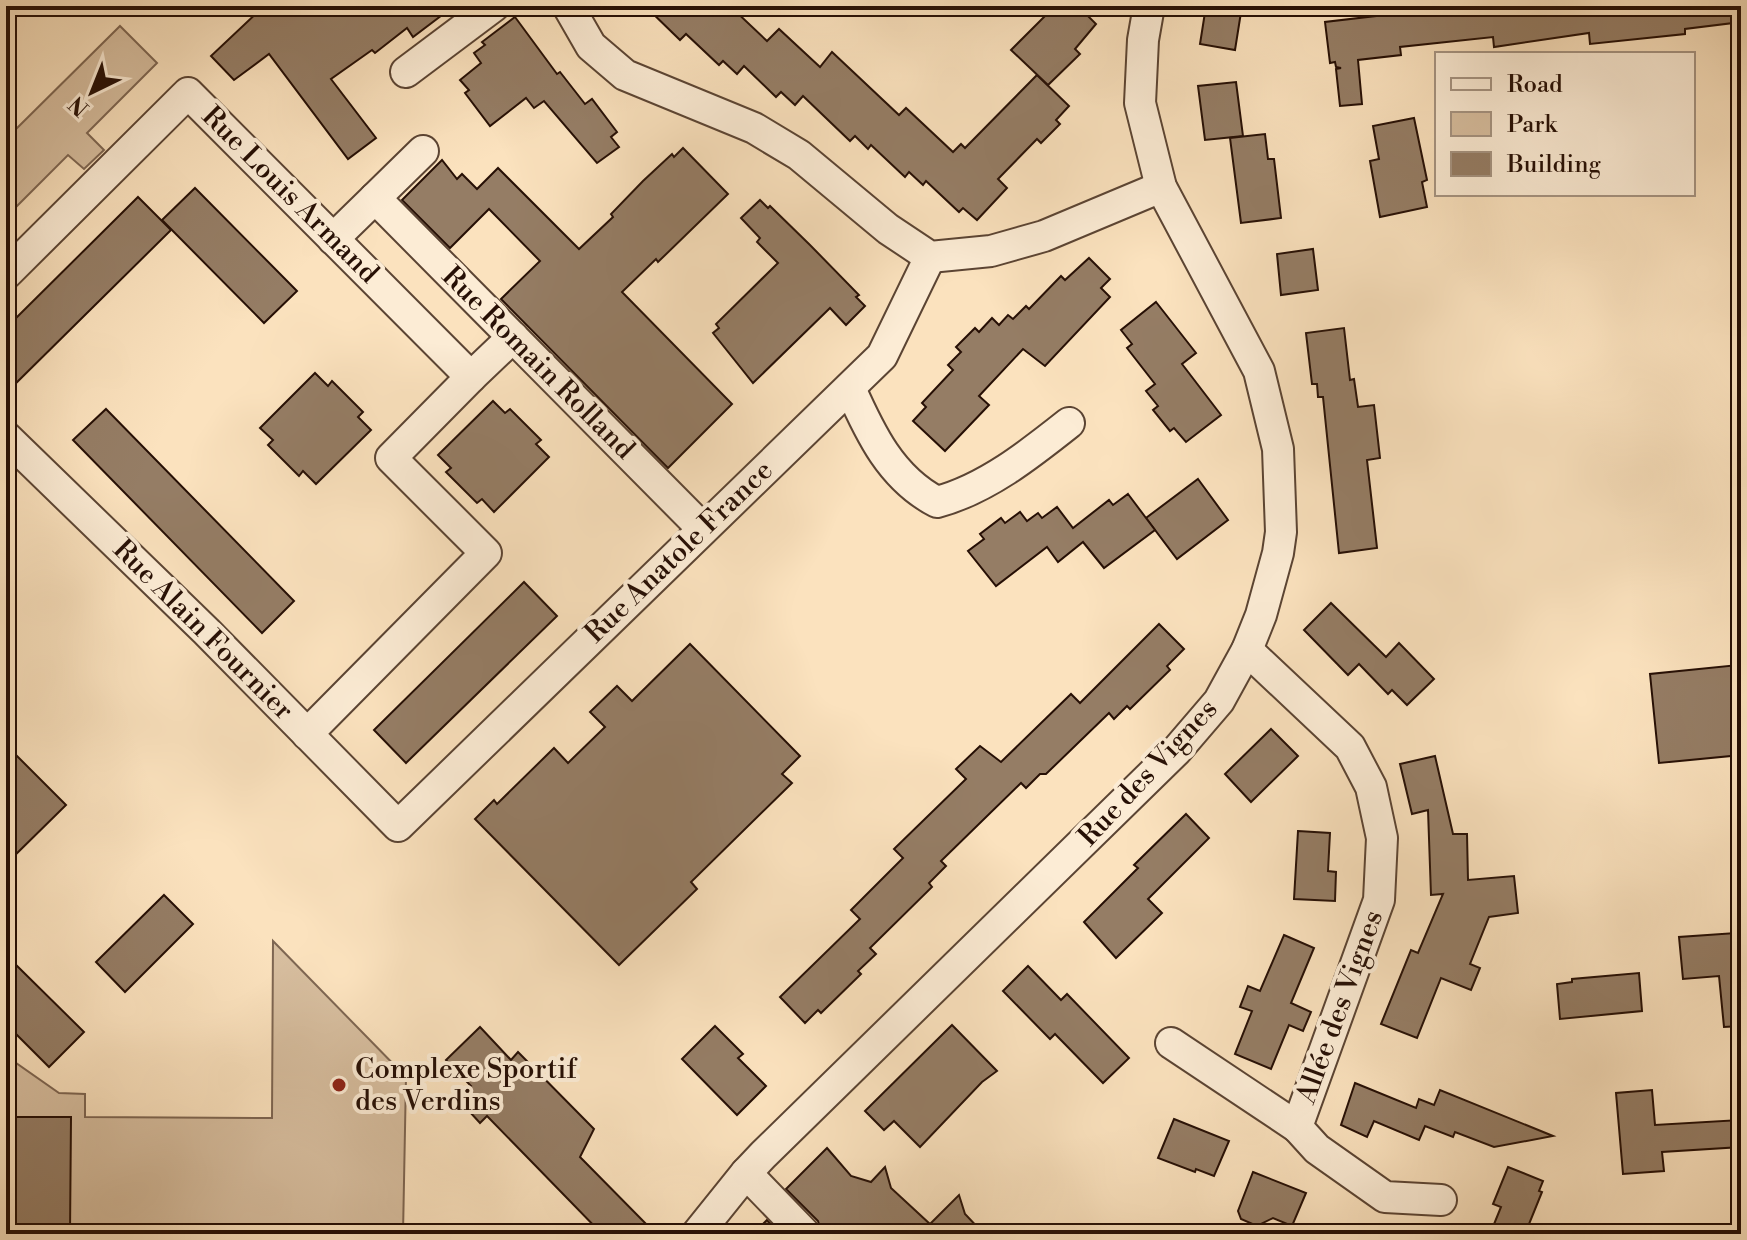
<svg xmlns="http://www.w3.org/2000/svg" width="1747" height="1240" font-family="'Libre Bodoni',serif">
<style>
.green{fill:#d7be9f;stroke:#7e6652;stroke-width:2}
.building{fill:#957d65;stroke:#260f05;stroke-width:2}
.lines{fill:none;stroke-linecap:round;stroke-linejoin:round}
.street-casing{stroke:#5b4433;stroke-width:34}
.street{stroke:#fcecd5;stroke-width:30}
.poi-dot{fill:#8f2418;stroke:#fcecd5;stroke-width:3}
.labels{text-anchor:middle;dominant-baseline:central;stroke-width:8;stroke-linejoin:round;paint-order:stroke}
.street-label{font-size:28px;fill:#260f05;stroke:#fcecd5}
.poi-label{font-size:28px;fill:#260f05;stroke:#fcecd5;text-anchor:start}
</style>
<rect width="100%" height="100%" fill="#fbe2be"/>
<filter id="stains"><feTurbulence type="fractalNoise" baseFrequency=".0025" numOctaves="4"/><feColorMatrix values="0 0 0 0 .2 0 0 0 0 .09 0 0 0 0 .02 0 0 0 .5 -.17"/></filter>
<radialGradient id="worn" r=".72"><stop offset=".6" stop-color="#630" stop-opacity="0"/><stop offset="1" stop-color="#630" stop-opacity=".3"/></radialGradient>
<g class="green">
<path d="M120,26L157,63L87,133L104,150L84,169L68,155L6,217V139Z"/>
<path d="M273,941L406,1077L403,1234H6V1056L59,1093L85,1094V1117L272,1118Z"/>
</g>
<g class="building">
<path d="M264,6H454L413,37L407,28L375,53L372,50L331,79L376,138L348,159L269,54L234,80L211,56Z"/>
<path d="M645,6H730L767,41L779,29L820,67L832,52L899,115L906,108L953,152L961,144L965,148L1037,75L1069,106L1056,120L1060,124L1041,143L1037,139L998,179L1007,188L977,220L963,208L959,212L926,181L923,185L909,172L905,177L871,145L868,149L855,136L850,141L803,96L795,105L781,92L776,97L744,66L737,74L723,61L719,65L686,34L680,40Z"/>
<path d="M1055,6H1078L1096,24L1075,49L1080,54L1048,85L1011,50Z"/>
<path d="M1206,6H1242L1235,50L1200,44Z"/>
<path d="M1437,6H1469L1470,9L1498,6H1558V11L1598,6H1741V22L1685,29V34L1590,44L1589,33L1494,47L1493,37L1400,47L1401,55L1358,60L1362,104L1340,106L1336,69L1341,68L1336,67L1335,62L1330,63L1325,22L1410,12V9Z"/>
<path d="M515,17L557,74L560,72L585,104L592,99L617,132L611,137L619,147L597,163L544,101L534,108L526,98L490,126L465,93L469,90L460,80L481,63L474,53L485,45L482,42Z"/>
<path d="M1236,82L1243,136L1205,140L1198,86Z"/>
<path d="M1414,118L1427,180L1422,182L1427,207L1380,217L1370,161L1379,159L1373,126Z"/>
<path d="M1265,134L1268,159H1274L1281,218L1241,223L1230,138Z"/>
<path d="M683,148L728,194L658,262L656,259L622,292L732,404L668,468L501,299L540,261L489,209L450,248L402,200L442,160L457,179L462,174L477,189L498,168L579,249L613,217L611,214L643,181L672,154L674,157Z"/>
<path d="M195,188L297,291L264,323L162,220Z"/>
<path d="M138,197L171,230L6,393V328Z"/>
<path d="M760,200L768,208L770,206L810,245L859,295L856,297L865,306L846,325L830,308L753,383L713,333L719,328L716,324L778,263L757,242L760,238L741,218Z"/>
<path d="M1313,249L1318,290L1281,295L1277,254Z"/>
<path d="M1089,258L1110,279L1101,288L1110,297L1045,366L1023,349L979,396L989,405L945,451L913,421L926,407L922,403L953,370L948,365L961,352L956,347L975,328L979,332L992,318L999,325L1008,315L1013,319L1026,306L1029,309L1061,276L1065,280Z"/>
<path d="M1156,302L1196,353L1182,364L1221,415L1186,442L1174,428L1170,431L1153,410L1158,406L1146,391L1155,384L1127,348L1132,344L1121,330Z"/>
<path d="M1344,328L1350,380L1354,379L1358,407L1374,405L1380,458L1367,460L1377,548L1339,553L1323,397H1318L1317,384H1312L1306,333Z"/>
<path d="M315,373L328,386L332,381L363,412L358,417L371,430L316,484L303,471L299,476L268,445L273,440L260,428Z"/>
<path d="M493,401L505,413L510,409L541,440L536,444L549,457L494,512L482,499L477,503L446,472L451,468L438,455Z"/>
<path d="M106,409L294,601L262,633L73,440Z"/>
<path d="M1198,479L1228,520L1177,559L1146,518Z"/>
<path d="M1128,494L1155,530L1104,568L1083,542L1058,562L1047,547L996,586L968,551L984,539L980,534L1001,518L1005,523L1020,512L1027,521L1038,513L1042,518L1057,507L1073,528L1109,500L1113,505Z"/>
<path d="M524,582L557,616L406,763L374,730Z"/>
<path d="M1331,603L1386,657L1399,643L1434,679L1407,705L1392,690L1388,694L1359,664L1348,675L1304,630Z"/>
<path d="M1159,624L1184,649L1167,666L1170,670L1130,709L1127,706L1114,719L1109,713L1046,774H1040L1026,788L1021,783L941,861L946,866L929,883L932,887L870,948L876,954L858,971L861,974L821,1013L818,1010L805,1023L780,997L860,919L851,910L903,858L894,849L966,779L956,769L980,746L1001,762L1071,694L1080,703Z"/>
<path d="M690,644L800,756L782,774L792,783L691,882L697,889L619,965L475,819L494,800L497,804L554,748L568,763L605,727L590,712L617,686L632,701Z"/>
<path d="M1738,665L1741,755L1659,763L1650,674Z"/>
<path d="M1271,729L1298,756L1251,802L1225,774Z"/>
<path d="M6,745L66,805L6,864Z"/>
<path d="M1435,756L1453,834H1467L1468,880L1514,876L1518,913L1489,917L1470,964L1480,968L1471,990L1441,978L1417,1038L1381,1024L1411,950L1418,953L1443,894L1431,895L1428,810L1412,814L1400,764Z"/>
<path d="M1186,814L1209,838L1148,899L1162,913L1116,958L1084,922L1138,868L1134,865Z"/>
<path d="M1298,831L1330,833L1328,871L1336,872L1335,901L1294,899Z"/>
<path d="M164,895L193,924L125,992L96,962Z"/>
<path d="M1736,933L1737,936L1741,935V1026L1724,1027L1719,976L1683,979L1679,937Z"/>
<path d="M1284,935L1314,948L1291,1003L1311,1012L1303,1031L1289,1025L1271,1069L1235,1054L1252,1011L1240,1007L1248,986L1260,991Z"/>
<path d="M6,955L84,1032L49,1067L6,1024Z"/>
<path d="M1028,966L1061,1000L1067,994L1129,1058L1103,1083L1055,1034L1050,1039L1003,991Z"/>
<path d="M1639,973L1642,1011L1560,1019L1557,984L1572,982V979Z"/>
<path d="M952,1025L997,1071L982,1082L920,1147L894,1121L884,1130L865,1111Z"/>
<path d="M715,1026L743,1054L738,1058L766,1086L737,1115L682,1059Z"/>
<path d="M480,1027L511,1060L518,1052L594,1129L580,1157L656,1234H602L487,1116L480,1123L458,1099L471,1086L446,1060Z"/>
<path d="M1355,1083L1416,1108L1419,1099L1434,1105L1440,1090L1553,1136L1494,1147L1455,1132L1453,1137L1425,1126L1419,1140L1374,1121L1367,1137L1341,1125Z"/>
<path d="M1652,1090L1655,1125L1740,1120L1741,1147L1662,1152L1664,1171L1623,1174L1616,1093Z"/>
<path d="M6,1117H71L70,1234H6Z"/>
<path d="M1174,1119L1229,1141L1214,1176L1196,1169L1195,1172L1158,1158Z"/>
<path d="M827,1148L851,1176L871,1182L885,1167L891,1188L930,1224L959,1195L965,1214L984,1234H822L818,1221L786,1189Z"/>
<path d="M1508,1167L1543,1181L1539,1191L1542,1192L1525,1234H1490L1501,1207L1493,1204Z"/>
<path d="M1253,1172L1306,1193L1292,1226L1273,1218L1257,1226L1241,1219L1238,1211Z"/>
<path d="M767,1220L780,1234H753Z"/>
</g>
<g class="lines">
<g class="street-casing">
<g id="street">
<path d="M568,6L591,46L625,75L754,128L799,155L888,229L930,257L991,251L1044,236L1161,187"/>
<path d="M406,72L494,6"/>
<path d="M375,198L423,151"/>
<path d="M333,239L375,198L702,528"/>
<path d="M6,274L188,93L471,377L391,458L486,553L307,734"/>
<path d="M471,377L513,337"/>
<path d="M850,388C870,433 891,478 937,502C986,489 1030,454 1069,423"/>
<path d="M6,437L206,631L398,826L882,356L930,257"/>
<path d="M1247,650L1350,747L1371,787L1382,838L1379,900L1297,1127L1317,1149L1385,1197L1441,1200"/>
<path d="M1171,1043L1297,1127"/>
<path d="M746,1173L805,1234"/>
<path d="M697,1234L746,1173L763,1155L1177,750L1219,701L1247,650L1261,615L1278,553L1281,532L1278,449L1259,371L1161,187L1140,103L1143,40L1149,6"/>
</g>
</g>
<use href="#street" class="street"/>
</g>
<circle class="poi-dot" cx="339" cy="1085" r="8"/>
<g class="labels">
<g class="street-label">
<text transform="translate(290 195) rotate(45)">Rue Louis Armand</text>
<text transform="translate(538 363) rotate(45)">Rue Romain Rolland</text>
<text transform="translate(679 552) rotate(-44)">Rue Anatole France</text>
<text transform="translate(203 630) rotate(45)">Rue Alain Fournier</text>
<text transform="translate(1148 773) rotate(-47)">Rue des Vignes</text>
<text transform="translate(1340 1007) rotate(-70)">Allée des Vignes</text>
</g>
<g class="poi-label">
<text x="355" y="1069">Complexe Sportif<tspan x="355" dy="32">des Verdins</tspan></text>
</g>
</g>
<rect width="1747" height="1240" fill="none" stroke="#fbe2be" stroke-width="32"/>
<rect x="8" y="8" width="1731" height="1224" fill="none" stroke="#260f05" stroke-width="4"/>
<rect x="16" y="16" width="1715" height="1208" fill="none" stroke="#260f05" stroke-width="2"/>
<rect x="1435" y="52" width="260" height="144" fill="#fcecd5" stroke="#a69482" stroke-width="2"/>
<rect x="1451" y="78" width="40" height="12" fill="#fcecd5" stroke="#a69482" stroke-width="2"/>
<text x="1507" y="92" font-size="24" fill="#260f05">Road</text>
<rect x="1451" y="112" width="40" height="24" fill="#d7be9f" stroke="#a69482" stroke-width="2"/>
<text x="1507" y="132" font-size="24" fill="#260f05">Park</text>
<rect x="1451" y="152" width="40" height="24" fill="#957d65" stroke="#a69482" stroke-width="2"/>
<text x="1507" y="172" font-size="24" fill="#260f05">Building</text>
<g transform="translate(92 92) rotate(223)" stroke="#fcecd5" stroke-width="6" paint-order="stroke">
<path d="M0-6L14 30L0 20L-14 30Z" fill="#260f05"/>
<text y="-12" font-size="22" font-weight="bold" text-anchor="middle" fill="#260f05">N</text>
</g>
<rect width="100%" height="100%" filter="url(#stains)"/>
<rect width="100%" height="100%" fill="url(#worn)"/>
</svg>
